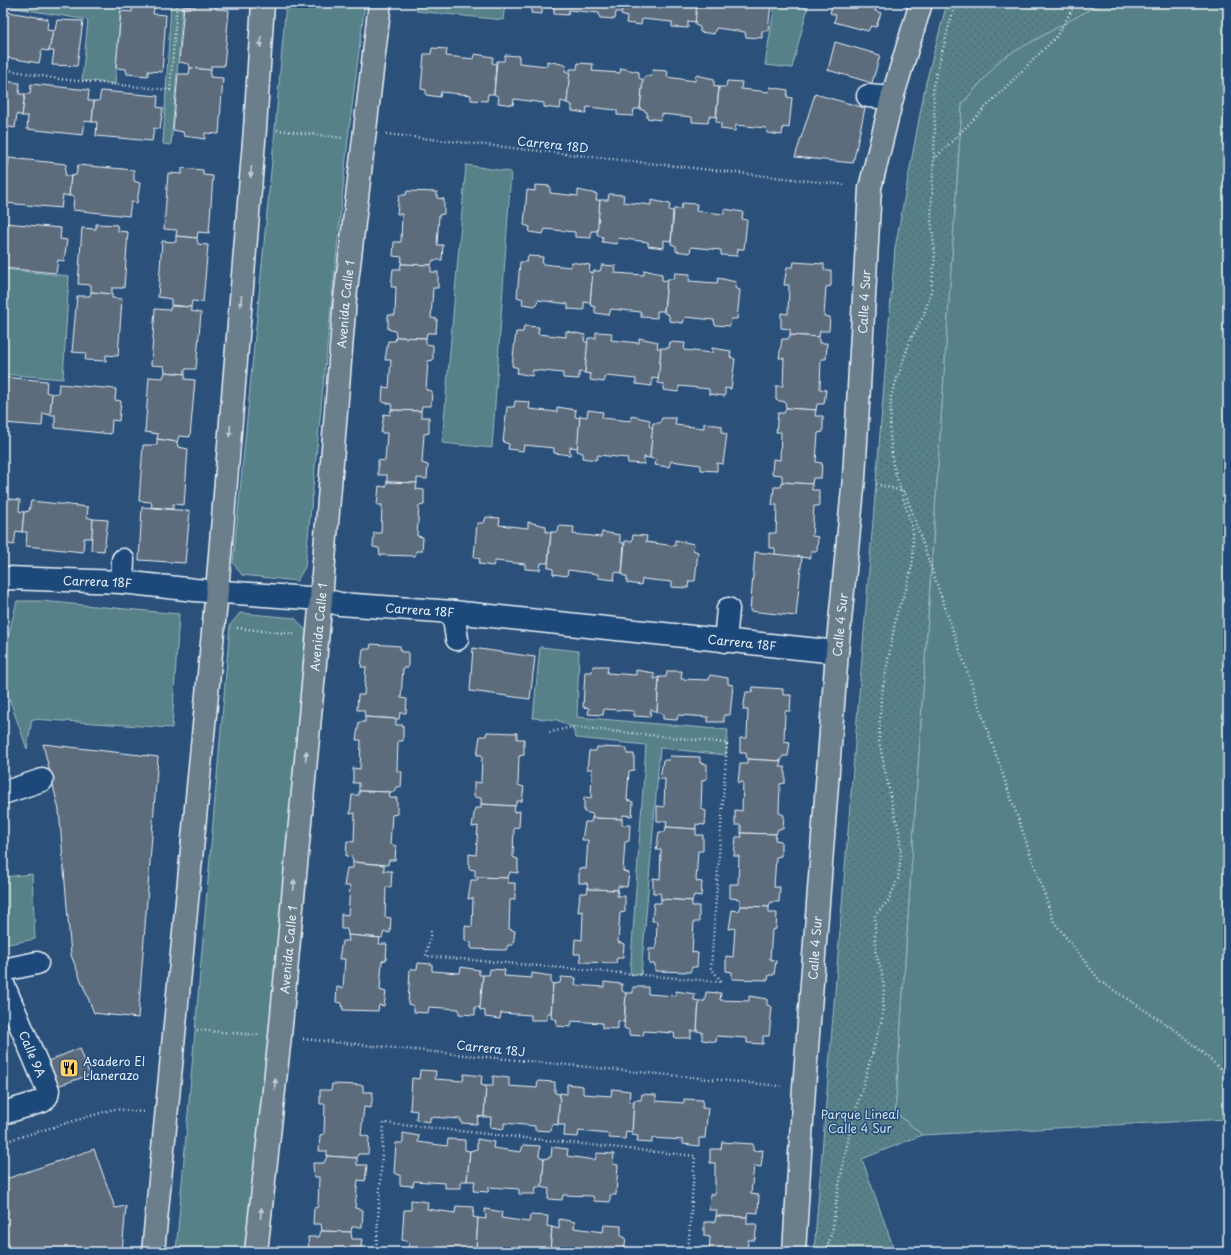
<svg xmlns="http://www.w3.org/2000/svg" width="1231" height="1255" font-family="'Playpen Sans',sans-serif">
<style>
.green{fill:#578189;stroke:#a0b9c0}
.park{fill:url(#park-dots);stroke:#a0b9c0}
.building{fill:#5d6c7d;stroke:#e8f1f8}
.lines{fill:none;stroke-linecap:round;stroke-linejoin:round}
.minor-casing{stroke:#e8f1f8;stroke-width:25}
.major-casing{stroke:#e8f1f8;stroke-width:25}
.path{stroke:#e8f1f8;stroke-width:2.5;stroke-dasharray:1 3;stroke-linecap:butt}
.minor{stroke:#1f4a7a;stroke-width:22}
.major{stroke:#6b7e8b;stroke-width:22}
.oneway{fill:#c2ced7}
.labels{text-anchor:middle;dominant-baseline:central;stroke-width:3;stroke-linejoin:round;paint-order:stroke}
.street-label{font-size:12px;fill:#e8f1f8;stroke:#1f4a7a}
.poi-label{font-size:12px;fill:#e8f1f8;stroke:#1f4a7a;text-anchor:start}
.park-label{font-size:12px;fill:#d2e0e7;stroke:#1f4a7a}
</style>
<defs>
<pattern id="park-dots" width="8" height="8" patternUnits="userSpaceOnUse"><rect width="8" height="8" fill="#578189"/><path d="M2 2h.1M6 6h.1" fill="none" stroke="#4f676d" stroke-width="1.8" stroke-linecap="round"/></pattern>
</defs>
<rect width="100%" height="100%" fill="#2b517b"/>
<filter id="ink" filterUnits="userSpaceOnUse"><feTurbulence type="fractalNoise" baseFrequency=".025" numOctaves="2"/><feDisplacementMap in="SourceGraphic" scale="8" xChannelSelector="R" yChannelSelector="G"/><feConvolveMatrix kernelMatrix="1 2 1 2 8 2 1 2 1" color-interpolation-filters="sRGB"/></filter>
<g filter="url(#ink)">
<g class="green">
<path d="M3,3H121L115,84L82,80L88,20L3,6Z"/>
<path d="M171,3H183L171,145L163,144Z"/>
<path d="M286,3H365L348,139L305,567L297,581L242,575L233,563L275,130Z"/>
<path d="M417,3H505L503,20L416,11Z"/>
<path d="M775,3H809L792,68L765,65Z"/>
<path d="M1101,3H1228V1119L922,1135L895,1112L962,104L1001,59Z"/>
<path d="M466,165L511,172L492,448L442,443Z"/>
<path d="M3,269L69,276L63,379L3,374Z"/>
<path d="M17,601H41L179,614L172,728L32,719L27,749L3,681V653L5,649Z"/>
<path d="M240,613L295,618L308,633L247,1252H176L230,625Z"/>
<path d="M540,647L579,651L577,717L728,730L726,755L660,748L641,975L630,974L646,745L576,738L572,727L557,720L533,718Z"/>
<path d="M32,874L35,939L3,945V877Z"/>
</g>
<path class="park" d="M947,3H1101L1001,59L962,104L895,1112L922,1135L862,1159L895,1252H814L895,248L926,82Z"/>
<g class="building">
<path d="M133,3H155V8L132,6Z"/>
<path d="M195,3H216V9L229,10L224,66H211V70L190,68L189,64L179,62L184,6L195,7Z"/>
<path d="M519,3H549V7L542,6V14L531,13L532,4Z"/>
<path d="M549,3H623L622,12H616L615,19L600,18L599,13L569,10L568,15L554,14V8L549,7Z"/>
<path d="M623,3H697L696,22L688,21V28L672,27V22L642,19L641,25L626,23L627,17L621,15Z"/>
<path d="M697,3H771L768,31H762V38L746,37L745,32L716,28L714,34L700,32V27L695,25Z"/>
<path d="M833,3H877L875,11L881,13L876,27L871,26L868,31L834,22L836,15L830,13Z"/>
<path d="M132,6L154,8L153,14L166,15L162,72L148,71V76L127,74L126,69L116,68L121,11L132,12Z"/>
<path d="M3,11L48,19L47,30L53,31L49,51L42,50L39,63L3,57Z"/>
<path d="M57,20L83,21L77,66L52,65L54,51H49L53,31L55,30Z"/>
<path d="M835,42L880,55L872,83L828,70Z"/>
<path d="M432,48L447,49L446,56L474,59L475,54L493,57L492,63L496,64L494,94H488L487,101L471,100V95L441,92L440,97L426,95V90L421,89L424,54H431Z"/>
<path d="M505,55L519,56V63L547,66V61L566,65L565,71L570,73L567,103L561,101L560,109L544,107V103L514,99L513,105L498,103L499,97L494,94L497,61H504Z"/>
<path d="M578,63L593,64L592,71L620,73L621,68L639,72V78L643,80L640,109H634L633,116L617,115V110L587,107L586,113L572,111V105L567,103L570,69H577Z"/>
<path d="M190,68L211,70L210,77L223,78L219,134L205,133V139L184,136L183,132L173,130L178,74H189Z"/>
<path d="M653,70L668,71L667,77L695,81L696,75L714,79V86L719,87L716,117L709,116L708,123L692,122V117L662,114L661,120L647,118V112L640,109L643,80L645,76H652Z"/>
<path d="M3,81L20,83L19,94H25L22,116L17,114L15,128L3,126Z"/>
<path d="M727,81L742,82L741,89L769,92L770,87L788,90L787,97L792,98L789,128L783,127L782,135L767,133L766,128L736,125L735,131L721,129V123L716,122L719,87H726Z"/>
<path d="M31,84L89,90L88,101H94L92,122L85,121L83,135L27,129L28,116H22L25,94H30Z"/>
<path d="M101,91L158,96L157,107L163,108L160,129L154,128L152,141L96,136L97,122H92L94,101H99Z"/>
<path d="M815,94L865,108L853,163L795,157Z"/>
<path d="M9,158L66,164L65,175L71,176L69,196L63,195L61,208L5,203L6,189L3,190V170L8,168Z"/>
<path d="M78,165L134,170V181L140,183L137,203L131,202L129,216L73,210L74,196H69L71,176L76,175Z"/>
<path d="M182,168L203,170V175L213,176L209,233L198,232L197,238L176,236L177,230L164,229L168,173L182,174Z"/>
<path d="M535,185L550,186V193L578,196V190L597,194L596,200H600L598,231H591V238L575,237V232L545,229L543,234L529,232L530,227L524,225L527,190L535,191Z"/>
<path d="M407,191L437,192V198L444,199V214L439,215L437,245H443L442,260H433L431,265L401,264L402,257L393,256L394,242H401L402,214H397L399,195H406Z"/>
<path d="M609,194L624,195L623,202L651,205V200L670,204L669,210L673,211L671,241L664,240V248L648,246V242L618,238L617,244L602,242L603,237L597,235L600,200H608Z"/>
<path d="M682,203L697,204L696,211L724,214V209L743,212L742,219L747,220L744,249H738L737,256L721,255V250L691,247L690,253L676,251V246L671,244L674,209H681Z"/>
<path d="M5,223L61,228L60,239L67,240L64,261L58,260L56,273L3,268V232Z"/>
<path d="M96,224L117,225L118,231L128,232L124,288H112V294L91,292V285L78,284L82,228L96,229Z"/>
<path d="M176,236L197,238L198,244L208,245L203,302L192,301L191,307L171,305V299L158,297L162,241L176,242Z"/>
<path d="M528,256L543,257L542,264L571,267V262L590,265L589,272L593,273L590,303L584,302V310L568,309V304L538,300L536,306L522,304L523,299L517,297L520,262H527Z"/>
<path d="M794,262L824,264V270H831V286L826,287L824,316L830,317L829,331H820L819,337L790,335V329L781,328V313L788,314L789,285H784L787,267H793Z"/>
<path d="M401,264L431,265V272H438V288H433L431,318L437,319L436,333H427L426,338L396,337L395,331L388,329V315H395L396,287H391L393,269H400Z"/>
<path d="M602,265L616,266L615,273L644,275V270L662,274V280L667,281L664,311H657V318L641,317V312L611,309L609,315L595,313V307L590,305L593,271H600Z"/>
<path d="M675,273L690,274L689,281L717,283L718,278L736,282L735,288L740,290L737,319H731L730,326L715,325L714,320L685,317L683,323L669,321V315L664,313L667,279H674Z"/>
<path d="M91,292L112,294V298L122,299L118,356L106,355V361L85,360L86,353L72,352L77,296H90Z"/>
<path d="M171,306L191,307V311L201,313L196,369H185V374L165,372L164,366L151,365L155,309L170,310Z"/>
<path d="M524,326L539,327L538,334L566,337V331L585,335L584,341L588,343L585,373L579,372V379L563,378V373L533,370L532,376L517,373L518,368L512,366L516,332H523Z"/>
<path d="M596,332L612,333L611,340L639,343V338L658,342L657,348H661L659,379L652,378V386L636,384V379L606,376L604,382L590,380L591,374L585,373L588,338H596Z"/>
<path d="M790,335L819,337V343H827L826,359H821L820,389L826,390L824,404H817L816,410L786,408L785,402L776,400V386H783L784,358H779L782,339H788Z"/>
<path d="M396,337L426,338V344L433,345V360L428,361L426,390L432,391L431,406H422L421,411L391,410L392,404L382,402L383,387L389,388L391,360H385L388,341H395Z"/>
<path d="M670,342L685,343L684,350L712,353V348L731,351L730,357L735,359L731,389L725,388V396L709,394V389L679,386L678,392L663,390L664,384L658,383L661,348H669Z"/>
<path d="M165,372L185,374V379L195,380L190,437L179,436L177,442L157,439L158,434L145,432L149,377L163,378Z"/>
<path d="M3,377L47,381L46,392L52,394L50,415L43,413L42,426L3,423Z"/>
<path d="M59,384L116,389L115,400L121,401L119,421L112,420L111,434L55,428V415H50L52,394L58,393Z"/>
<path d="M515,401L530,402L529,409L557,412V407L576,410L575,417L580,418L578,448L570,447V455L554,453V448L524,445L523,451L508,449L509,444L503,442L507,407H514Z"/>
<path d="M786,408L816,410L815,416H823V432L818,433L816,462L822,463L821,478H813L812,484L782,482V475L772,474L773,459L780,460L781,432H776L778,413H784Z"/>
<path d="M391,410L421,411V417H429V433L424,434L422,463L428,465L427,479L417,478V483L387,482V475H378V460L385,461L387,433H381L384,414L390,415Z"/>
<path d="M588,410L603,412L602,418L631,421V416L650,420L649,426L653,428L650,458L644,457V464L628,463L627,458L598,455L596,460L582,458L583,453L577,451L580,416L587,417Z"/>
<path d="M662,418H676L675,425L704,428V423L722,426V433L727,434L723,464L717,463V471L701,470V465L671,461L669,467L655,465L656,460L650,458L653,423H660Z"/>
<path d="M157,439L177,442L178,447L188,449L184,505L173,504V509L151,507L152,502L139,501L143,445H157Z"/>
<path d="M387,482L417,483L416,489L424,490V505L419,506L417,536L423,537L422,551H416L415,556L380,555L379,548L373,547L374,533H381L382,505H377L379,486L386,487Z"/>
<path d="M782,482L812,484V490H819V506H814L812,536L818,537L817,551H811L810,558L775,555V548H769V533H776L777,505H772L774,487H781Z"/>
<path d="M3,498L20,500L19,511L24,512L22,532L16,531L14,545L3,543Z"/>
<path d="M31,501L88,507L87,517L93,519L92,538H84L83,552L26,546L27,532H22L24,512L29,511Z"/>
<path d="M142,507L190,511L185,563L139,560Z"/>
<path d="M486,517L500,518L499,525L528,528V522L546,526V532H551L548,563H541L540,570L525,569V564L495,561L493,566L479,564L480,559L474,557L477,523H484Z"/>
<path d="M93,519L108,520L104,551L91,550Z"/>
<path d="M559,526L574,527L573,534L601,537L602,532L620,535V542L624,543L622,573L615,572L614,580L598,578V574L568,570L567,576L553,574V569L548,567L551,532H558Z"/>
<path d="M633,535L647,536L646,542L675,546V540L694,544L693,550L698,552L695,581H689L688,588L672,587V582L642,579L641,585L627,583V577L622,575L625,541H632Z"/>
<path d="M755,552L802,557L796,616L750,611Z"/>
<path d="M371,644L400,646L401,652H408V668H403L401,698L407,699L406,713H400L399,719L365,717L364,710H357L358,695H364L366,667H361L363,649H370Z"/>
<path d="M473,648L535,657L530,699L470,691Z"/>
<path d="M593,666H608L607,673L636,675V670L654,673V679L659,677L657,712L651,709L650,717L634,716V711L604,709L603,715L588,714L589,708L583,707L585,672H592Z"/>
<path d="M667,671H682L681,679L709,680L710,675L728,678V684L733,685L730,715H724V722H708V717L678,715L677,720L663,719V714L657,712L659,677H666Z"/>
<path d="M753,687L783,689V695H791L790,711H785L784,741L790,742L788,756H783L781,761L747,759L746,753H740V738H747L748,710H743L746,692H752Z"/>
<path d="M365,717L396,719V725H403V741H398L397,771L402,772L401,787H396L394,792L359,791V783H353V768L360,769L361,740H356L359,722H365Z"/>
<path d="M487,732L517,733V739H524V755L519,756L518,785L524,787L522,801H517L515,806L481,804V798L474,797V782L481,783L482,755H477L480,736H486Z"/>
<path d="M43,744L158,757L138,1018L94,1013L71,955L59,810Z"/>
<path d="M597,747L627,748V754H634V770L629,771L627,800L633,802L632,816L623,815L622,819L592,818L593,814L584,812V797L591,798L592,769H587L589,751H596Z"/>
<path d="M670,756L700,757V763L707,764V779L702,780L701,809L706,811L705,825L696,824V829L666,827L667,821H657V806L664,807L665,779H660L663,760H669Z"/>
<path d="M747,759L781,761L780,767H785V783L780,784L779,813L784,815L783,829H778L776,834L741,833V825H735V810L742,811L743,782L738,783L740,764H747Z"/>
<path d="M359,791L390,792L389,798H397V814L392,815L390,844L396,846L395,860H389L388,865L353,862L352,857L346,856L347,841L354,842L355,813L350,814L352,795H359Z"/>
<path d="M481,804L515,806L514,812L520,811L519,827L514,828L513,857L518,859V873L510,872L508,878L475,877V870L469,869V854L476,855L478,826L472,827L475,808H481Z"/>
<path d="M592,818L622,819V825H630L629,841L625,842L623,871L629,873L627,887L618,886V890L588,889L587,883H579V868L586,869L588,840H582L585,822H591Z"/>
<path d="M666,827L696,829V835H703V851H698L696,881L702,882L701,896L694,895L692,901L661,899L660,893H653V878L660,879L661,850H656L659,832H665Z"/>
<path d="M741,833L776,834L775,840L781,841V856L776,857L774,887H780L779,902H771L769,907L740,906V899L730,898V884H738L739,856H734L736,837H742Z"/>
<path d="M353,862L384,865V871H392L391,887H386L385,917L391,918L390,933L384,932L382,938L348,935L347,929H341V914L348,915L350,886H344L347,868H353Z"/>
<path d="M478,877L508,878V883H515V899L510,900L509,929L515,931L513,945H508L506,950L471,949V942L465,941V926L472,927L473,898L468,899L471,880H477Z"/>
<path d="M588,889L618,890L617,896H625V912L620,913L618,942L624,944L623,958H617L616,963L581,962L580,954H574L575,939L582,940L583,911L578,912L580,893H587Z"/>
<path d="M661,899L692,901V906H699V922H694L692,952L698,953L697,967H692L690,972L655,971V964H649V949H656L657,921H652L654,903H661Z"/>
<path d="M740,906L769,907V913H777L776,929L772,930L770,959L776,961L774,975H769L768,980L732,979V972L726,971V956L733,957L735,928L729,929L732,910L738,911Z"/>
<path d="M348,935L380,938L379,944H387L386,960L382,961L380,990L386,992L384,1006L379,1005L378,1011L343,1010L342,1003L336,1002L337,987L343,988L345,959H339L342,941H349Z"/>
<path d="M418,963L432,964V971L460,973L461,967L479,970V975H483L480,1008L475,1007V1015L459,1014V1009L429,1007L428,1013L414,1012V1006L408,1004L410,969H417Z"/>
<path d="M490,969L505,970L504,976L532,978V973L551,976V983L553,984L551,1013H547V1020H531V1015L501,1013L500,1019L485,1017V1011L480,1010V1008L483,975H489Z"/>
<path d="M561,977L576,978L575,985L604,987V982L622,984V991L626,993L624,1022L618,1021V1029L602,1028V1023L572,1021L571,1027L556,1026L557,1020L551,1018L553,984L560,983Z"/>
<path d="M633,987H648V994L676,996V991L695,994L694,1000L699,1001L697,1031H691V1038H675L674,1033L644,1031L643,1036L629,1035V1030L624,1028L626,993H633Z"/>
<path d="M706,992L721,993L720,1000L749,1001V996L767,999V1005L772,1007L769,1036H763V1044L747,1043V1038L717,1036L716,1042L702,1040V1032L697,1031L699,1001H705Z"/>
<path d="M80,1048L90,1075L57,1086L48,1061Z"/>
<path d="M420,1070L436,1071L435,1079L463,1081L464,1074L482,1076L481,1085L486,1086L484,1117L478,1116L477,1124L461,1123V1119L430,1117V1122L416,1120L417,1111L410,1110L412,1078L419,1079Z"/>
<path d="M493,1076L509,1078V1086L537,1088L538,1081L555,1082V1093L560,1094L558,1125L552,1124L551,1131L535,1130V1126L504,1123V1129L490,1127L491,1117H484L486,1086H493Z"/>
<path d="M332,1084L363,1085V1092H373L371,1108L364,1107L361,1135L369,1137L368,1154H358L357,1158L327,1156V1151H319L320,1135L324,1134L325,1104H320V1090H331Z"/>
<path d="M567,1084L583,1086V1094L611,1096L612,1089L630,1091L629,1101L634,1102L632,1132L626,1131L625,1139L609,1138V1134L579,1131L578,1137L564,1136L565,1125H558L560,1093L567,1094Z"/>
<path d="M642,1094L656,1095V1101L684,1103V1099L703,1100L702,1108H708L705,1138H699V1146L683,1144V1140L652,1138V1143L637,1142L638,1136L632,1135L634,1100H641Z"/>
<path d="M403,1133L419,1136L418,1142L447,1146L448,1139L465,1140V1150L470,1151L467,1181H461V1188H445V1183L414,1181L413,1186L400,1185V1175L394,1173L396,1143H403Z"/>
<path d="M477,1139L494,1142L493,1148L521,1152L523,1145L540,1146L539,1156L544,1159L542,1187H536L535,1194H519V1189L489,1187L488,1192L473,1191L475,1181H467L470,1151L477,1149Z"/>
<path d="M722,1142L753,1144V1151L763,1150L761,1167L754,1166L751,1194L759,1195L758,1213L748,1212L747,1217L716,1216L717,1210H709L710,1194H715V1163H710V1149H721Z"/>
<path d="M552,1147L568,1149L567,1156L595,1160L597,1153L614,1154L613,1164L618,1165L616,1195H610V1202L594,1201L593,1196L563,1195L562,1200L548,1199L549,1189L542,1187L544,1159L551,1157Z"/>
<path d="M94,1149L115,1208L126,1206L122,1252H3V1180Z"/>
<path d="M327,1156L357,1158V1165H367L365,1181L358,1180L355,1208L363,1210L362,1227H352L351,1232L322,1231L321,1224H313L314,1208L318,1207L319,1177H314L313,1163H324Z"/>
<path d="M411,1200L428,1202L427,1209L455,1213L456,1206L474,1207L473,1217L478,1218L476,1250L470,1247L469,1252H453V1250L423,1248L422,1252H408L409,1242L402,1240L404,1210H411Z"/>
<path d="M485,1209L502,1212L501,1218L529,1222L530,1215L548,1216L547,1226L552,1227L550,1252H483L476,1250L478,1218L486,1219Z"/>
<path d="M716,1216L747,1217V1224H757L755,1240H748L747,1252H709L710,1237L704,1236V1222H715Z"/>
<path d="M559,1219L575,1222L574,1228L603,1232L604,1225L621,1226V1236L626,1238L624,1252H550L552,1227L559,1229Z"/>
<path d="M321,1231L351,1232L352,1239H362L360,1252H314L309,1251L308,1237H319Z"/>
</g>
<g class="lines">
<g class="minor-casing">
<g id="minor">
<path d="M868,96L892,98"/>
<path id="s1" d="M3,580L7,578L122,582L195,590L321,599L340,604L453,612L837,652"/>
<path d="M122,582L123,560"/>
<path d="M453,612L457,639"/>
<path d="M725,641L728,609"/>
<path d="M3,793L42,780"/>
<path d="M3,970L37,963"/>
<path id="s2" d="M3,984L48,1090L47,1096L43,1101L3,1113"/>
</g>
</g>
<g class="major-casing">
<g id="major">
<path d="M153,1252L217,591L255,129L263,3"/>
<path id="s3" d="M256,1252L280,1036L321,599L345,299L380,3"/>
<path id="s4" d="M794,1252L804,1088L837,652L854,478L870,188L892,98L921,3"/>
</g>
</g>
<g class="path">
<path d="M3,69L59,79L170,90L177,3"/>
<path d="M277,130L342,138"/>
<path d="M386,134L847,185"/>
<path d="M934,159L1056,37L1076,3"/>
<path d="M876,484L905,492L1054,922L1101,982L1177,1031L1228,1075"/>
<path d="M237,628L294,634"/>
<path d="M431,931L426,956L722,982L711,968L727,743L572,727L547,733"/>
<path d="M197,1030L258,1035"/>
<path d="M303,1039L781,1086"/>
<path d="M3,1142L114,1109L143,1112"/>
<path d="M817,1248L893,1252"/>
<path d="M376,1252L384,1123L695,1156L688,1252"/>
<path d="M826,1252L833,1227L838,1190L850,1131L882,1019L884,989L882,973L875,950V915L888,901L898,879L901,855L899,831L892,804L879,741L881,698L897,612L907,587L913,561V530L893,465L890,435L891,396L911,338L923,317L931,292L935,254L931,219L935,128L933,86L955,3"/>
</g>
<use href="#minor" class="minor"/>
<use href="#major" class="major"/>
</g>
<defs><path id="oneway-solid" d="M-6-.8H1V-3.2L6.5 0L1 3.2V.8H-6Z"/></defs>
<g class="oneway">
<use href="#oneway-solid" transform="translate(261 42) rotate(94)"/>
<use href="#oneway-solid" transform="translate(251 172) rotate(95)"/>
<use href="#oneway-solid" transform="translate(241 301) rotate(95)"/>
<use href="#oneway-solid" transform="translate(230 431) rotate(95)"/>
<use href="#oneway-solid" transform="translate(306 756) rotate(-85)"/>
<use href="#oneway-solid" transform="translate(294 885) rotate(-85)"/>
<use href="#oneway-solid" transform="translate(275 1084) rotate(-84)"/>
<use href="#oneway-solid" transform="translate(261 1213) rotate(-84)"/>
</g>
</g>
<defs>
<g id="restaurant-square" transform="scale(1)"><rect x="-9" y="-9" width="18" height="18" rx="4" fill="#ffd166" stroke="#1f4a7a"/><path d="M-5-6h1v4h1v-4h1v4h1v-4h1v5L-1.5 .5V6h-2V.5L-5-1ZM5-6V6H3V1.5H1.5Q1.5-4 5-6Z" fill="#111"/></g>
</defs>
<g fill-rule="evenodd">
<use href="#restaurant-square" x="69" y="1068"/>
</g>
<g class="labels">
<g class="street-label">
<text transform="translate(553 144) rotate(6)">Carrera 18D</text>
<text stroke="none"><textPath href="#s4" startOffset="953">Calle 4 Sur</textPath></text>
<text stroke="none"><textPath href="#s3" startOffset="952">Avenida Calle 1</textPath></text>
<text stroke="none"><textPath href="#s1" startOffset="95">Carrera 18F</textPath></text>
<text stroke="none"><textPath href="#s1" startOffset="419">Carrera 18F</textPath></text>
<text stroke="none"><textPath href="#s4" startOffset="629">Calle 4 Sur</textPath></text>
<text stroke="none"><textPath href="#s3" startOffset="628">Avenida Calle 1</textPath></text>
<text stroke="none"><textPath href="#s1" startOffset="743">Carrera 18F</textPath></text>
<text stroke="none"><textPath href="#s4" startOffset="305">Calle 4 Sur</textPath></text>
<text stroke="none"><textPath href="#s3" startOffset="304">Avenida Calle 1</textPath></text>
<text transform="translate(491 1048) rotate(6)">Carrera 18J</text>
<text stroke="none"><textPath href="#s2" startOffset="76">Calle 9A</textPath></text>
</g>
<g class="poi-label">
<text x="83" y="1061">Asadero El<tspan x="83" dy="14">Llanerazo</tspan></text>
</g>
<g class="park-label">
<text x="860" y="1114">Parque Lineal<tspan x="860" dy="14">Calle 4 Sur</tspan></text>
</g>
</g>
<rect width="1231" height="1255" fill="none" stroke="#1f4a7a" stroke-width="16"/>
<rect x="8" y="8" width="1215" height="1239" fill="none" stroke="#e8f1f8" stroke-width="1.5" filter="url(#ink)"/>
</svg>
